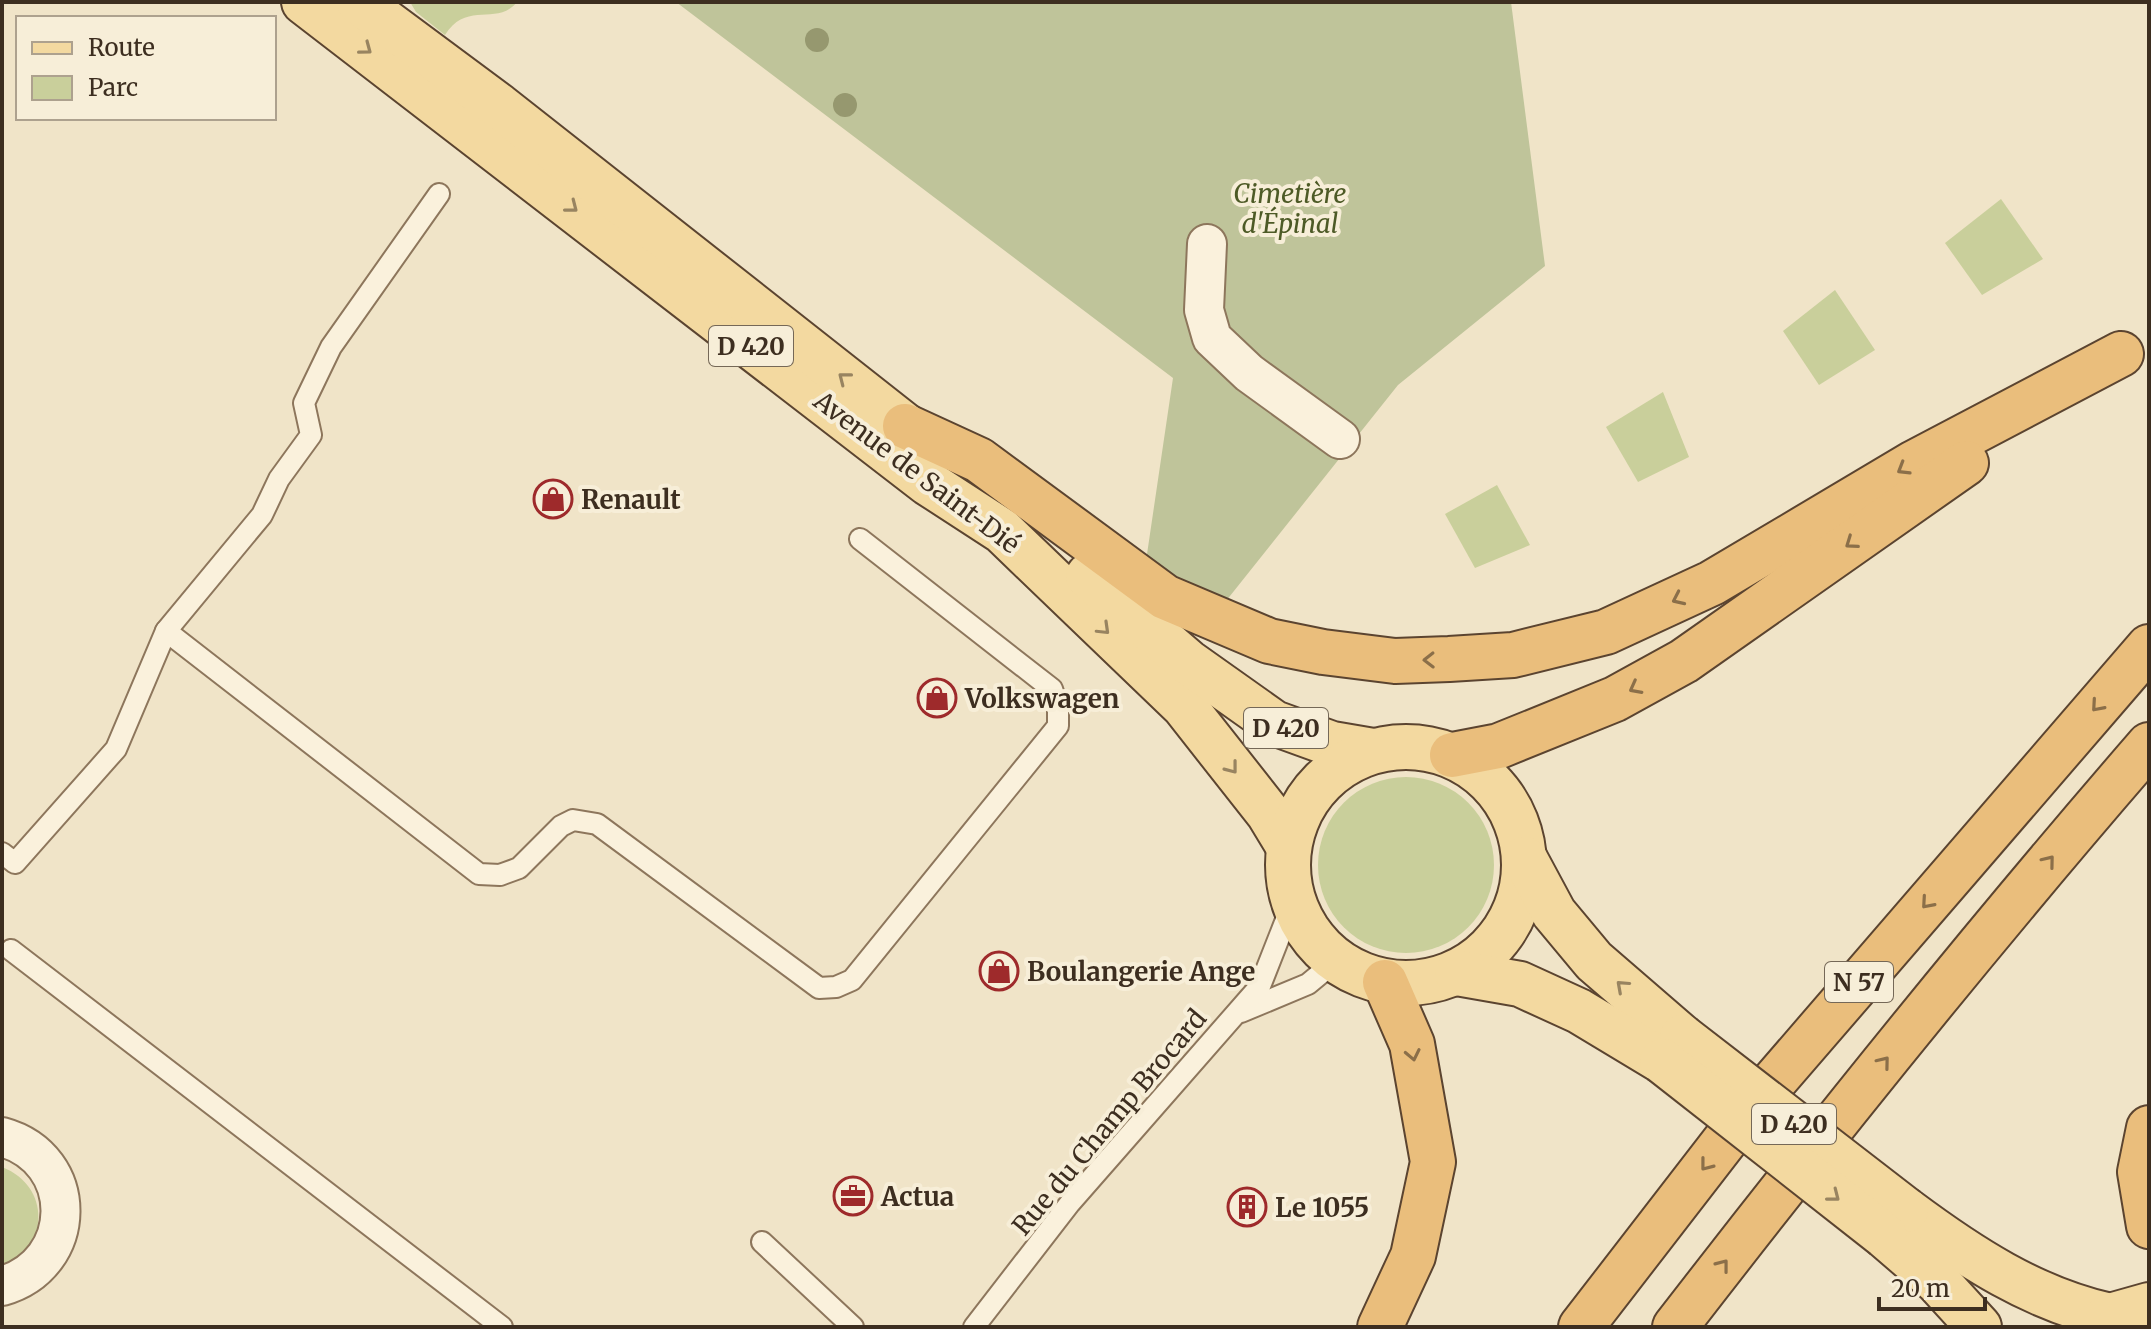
<svg xmlns="http://www.w3.org/2000/svg" width="2151" height="1329" font-family="Merriweather,serif">
<style>
.green{fill:#c9cf9b}
.cemetery{fill:#bfc49a}
.lines{fill:none;stroke-linecap:round;stroke-linejoin:round}
.service-casing{stroke:#8d765c;stroke-width:24}
.minor-casing{stroke:#8d765c;stroke-width:42}
.primary-casing{stroke:#5b4430;stroke-width:48}
.trunk-casing{stroke:#5b4430;stroke-width:48}
.service{stroke:#faf1dc;stroke-width:20}
.minor{stroke:#faf1dc;stroke-width:38}
.primary{stroke:#f3d9a0;stroke-width:44}
.trunk{stroke:#eabe7c;stroke-width:44}
.primary-bridge-casing{stroke:#5b4430;stroke-width:48;stroke-linecap:butt}
.primary-bridge{stroke:#f3d9a0;stroke-width:44}
.tree{fill:#96986f}
.oneway{stroke:#988460}
.oneway2{stroke:#8b6f49}
.labels{text-anchor:middle;dominant-baseline:central;stroke-width:8;stroke-linejoin:round;paint-order:stroke}
.shield{fill:#f7eed8;stroke:#756857;stroke-width:2}
.shield-label{font-size:24px;font-weight:bold;fill:#3d2e20}
.park-label{font-size:26px;font-style:italic;fill:#4d5a26;stroke:#f7eed8}
.street-label{font-size:26px;fill:#3d2e20;stroke:#f7eed8}
.poi-label{font-size:26px;font-weight:bold;fill:#3d2e20;stroke:#f7eed8;text-anchor:start}
</style>
<rect width="100%" height="100%" fill="#f0e4c8"/>
<g class="green">
<path d="M410,2H517C497,27 467,0 445,35L416,12Z"/>
<path d="M2001,199L2043,259L1982,295L1945,243Z"/>
<path d="M1835,290L1875,350L1819,385L1783,331Z"/>
<path d="M1663,392L1689,457L1638,482L1606,427Z"/>
<path d="M1497,485L1530,545L1475,568L1445,514Z"/>
<circle cx="1406" cy="865" r="88"/>
<path d="M2,1167C51,1186 50,1248 2,1267Z"/>
</g>
<path class="cemetery" d="M676,2H1511L1545,266L1398,385L1222,606L1146,561L1173,378Z"/>
<g class="lines">
<g class="service-casing">
<g id="service">
<path d="M439,194L331,347L304,403L311,435L279,479L262,515L166,631L479,874L500,875L519,868L561,826L573,820L597,824L819,988L836,987L852,980L1058,726V707L1052,689L860,539"/>
<path d="M2,853L15,863L116,749L166,631"/>
<path d="M11,950L502,1327"/>
<path d="M1241,1012L1308,984L1337,960"/>
<path d="M762,1242L853,1327"/>
<path d="M974,1327L1070,1203L1260,986L1293,902"/>
</g>
</g>
<g class="minor-casing">
<g id="minor">
<path d="M1207,244L1204,310L1212,338L1249,373L1340,439"/>
<path d="M2,1137C81,1159 79,1264 2,1286"/>
</g>
</g>
<g class="primary-casing">
<g id="primary">
<path d="M304,2L928,483L1002,531L1184,706L1269,814L1289,847"/>
<path d="M359,2L499,106L936,450"/>
<path d="M1088,576L1188,662L1274,723L1332,744L1373,751"/>
<circle cx="1406" cy="865" r="118"/>
<path d="M1525,859L1554,913L1594,961L1682,1037"/>
<path d="M1457,973L1520,984L1579,1011L1662,1061"/>
<path d="M1906,1210C1969,1257 2033,1299 2110,1316"/>
<path d="M1885,1236L1937,1281L1979,1327"/>
<path d="M2093,1327L2110,1316L2149,1305"/>
</g>
</g>
<g class="trunk-casing">
<g id="trunk">
<path d="M905,426L979,460L1165,597L1269,641L1323,652L1395,661L1449,659L1513,655L1606,632L1712,583L1914,463L2121,354"/>
<path d="M1452,755L1499,746L1615,699L1684,661L1966,463"/>
<path d="M2149,1128L2140,1172L2149,1226"/>
<path d="M1380,1327L1413,1256L1433,1162L1412,1044L1385,982"/>
<path d="M1581,1327L1744,1116L2149,647"/>
<path d="M1675,1327C1828,1129 1985,934 2149,745"/>
</g>
</g>
<use href="#service" class="service"/>
<use href="#minor" class="minor"/>
<use href="#primary" class="primary"/>
<use href="#trunk" class="trunk"/>
<g class="primary-bridge-casing">
<g id="primary-bridge">
<path d="M1682,1037L1906,1210"/>
<path d="M1662,1061L1885,1236"/>
</g>
</g>
<use href="#primary-bridge" class="primary-bridge"/>
</g>
<g class="tree">
<circle cx="817" cy="40" r="12"/>
<circle cx="845" cy="105" r="12"/>
</g>
<defs><path id="oneway-chevron" d="M-2-3.5L2.5 0L-2 3.5" fill="none" stroke-width="1.6" stroke-linecap="round" stroke-linejoin="round" transform="scale(2)"/></defs>
<g class="oneway">
<use href="#oneway-chevron" transform="translate(366 49) rotate(37)"/>
<use href="#oneway-chevron" transform="translate(572 207) rotate(38)"/>
<use href="#oneway-chevron" transform="translate(844 378) rotate(-142)"/>
<use href="#oneway-chevron" transform="translate(1104 629) rotate(44)"/>
<use href="#oneway-chevron" transform="translate(1232 768) rotate(52)"/>
<use href="#oneway-chevron" transform="translate(1622 986) rotate(-138)"/>
<use href="#oneway-chevron" transform="translate(1834 1196) rotate(38)"/>
</g>
<g class="oneway2">
<use href="#oneway-chevron" transform="translate(1903 469) rotate(149)"/>
<use href="#oneway-chevron" transform="translate(1851 543) rotate(145)"/>
<use href="#oneway-chevron" transform="translate(1678 599) rotate(155)"/>
<use href="#oneway-chevron" transform="translate(1429 660) rotate(179)"/>
<use href="#oneway-chevron" transform="translate(1635 688) rotate(152)"/>
<use href="#oneway-chevron" transform="translate(2097 706) rotate(131)"/>
<use href="#oneway-chevron" transform="translate(2049 861) rotate(-51)"/>
<use href="#oneway-chevron" transform="translate(1927 903) rotate(131)"/>
<use href="#oneway-chevron" transform="translate(1413 1055) rotate(78)"/>
<use href="#oneway-chevron" transform="translate(1884 1062) rotate(-51)"/>
<use href="#oneway-chevron" transform="translate(1706 1165) rotate(128)"/>
<use href="#oneway-chevron" transform="translate(1723 1265) rotate(-52)"/>
</g>
<defs>
<g id="shop-ring" transform="scale(2)"><circle r="9.5" fill="#f7eed8" stroke="#9e2a2b" stroke-width="1.5"/><path d="M-5-2.5h2.3a2.7 3.5 0 0 1 5.4 0H5L5.5 6h-11ZM-1.5-2.5h3a1.5 2.3 0 0 0-3 0Z" fill="#9e2a2b"/></g>
<g id="office-ring" transform="scale(2)"><circle r="9.5" fill="#f7eed8" stroke="#9e2a2b" stroke-width="1.5"/><path d="M-6-3h4V-5.5h4V-3h4V5H-6ZM-1-4.5V-3h2v-1.5ZM-6 0V1H6V0Z" fill="#9e2a2b"/></g>
<g id="building-ring" transform="scale(2)"><circle r="9.5" fill="#f7eed8" stroke="#9e2a2b" stroke-width="1.5"/><path d="M-4-6H4V6H1V3H-1V6H-4ZM-2.5-4.3h1.7v1.8h-1.7ZM.8-4.3h1.7v1.8H.8ZM-2.5-1h1.7V.8h-1.7ZM.8-1h1.7V.8H.8Z" fill="#9e2a2b"/></g>
</defs>
<g fill-rule="evenodd">
<use href="#shop-ring" x="553" y="499"/>
<use href="#shop-ring" x="937" y="698"/>
<use href="#shop-ring" x="999" y="971"/>
<use href="#office-ring" x="853" y="1196"/>
<use href="#building-ring" x="1247" y="1207"/>
</g>
<g class="labels">
<g class="shield">
<rect x="709" y="326" width="84" height="40" rx="6"/>
<rect x="1244" y="708" width="84" height="40" rx="6"/>
<rect x="1825" y="962" width="68" height="40" rx="6"/>
<rect x="1752" y="1104" width="84" height="40" rx="6"/>
</g>
<g class="shield-label">
<text x="751" y="346">D 420</text>
<text x="1286" y="728">D 420</text>
<text x="1859" y="982">N 57</text>
<text x="1794" y="1124">D 420</text>
</g>
<g class="park-label">
<text x="1290" y="193">Cimetière<tspan x="1290" dy="30">d'Épinal</tspan></text>
</g>
<g class="street-label">
<text transform="translate(917 472) rotate(37)">Avenue de Saint-Dié</text>
<text transform="translate(1109 1122) rotate(-50)">Rue du Champ Brocard</text>
</g>
<g class="poi-label">
<text x="581" y="499">Renault</text>
<text x="965" y="698">Volkswagen</text>
<text x="1027" y="971">Boulangerie Ange</text>
<text x="881" y="1196">Actua</text>
<text x="1275" y="1207">Le 1055</text>
</g>
</g>
<rect width="2151" height="1329" fill="none" stroke="#3d2e20" stroke-width="8"/>
<rect x="16" y="16" width="260" height="104" fill="#f7eed8" stroke="#ada18e" stroke-width="2"/>
<rect x="32" y="42" width="40" height="12" fill="#f3d9a0" stroke="#ada18e" stroke-width="2"/>
<text x="88" y="56" font-size="24" fill="#3d2e20">Route</text>
<rect x="32" y="76" width="40" height="24" fill="#c9cf9b" stroke="#ada18e" stroke-width="2"/>
<text x="88" y="96" font-size="24" fill="#3d2e20">Parc</text>
<path d="M1879 1297v12h106v-12" fill="none" stroke="#3d2e20" stroke-width="4"/>
<text x="1891" y="1297" font-size="24" fill="#3d2e20" stroke="#f7eed8" stroke-width="6" paint-order="stroke">20 m</text>
</svg>
